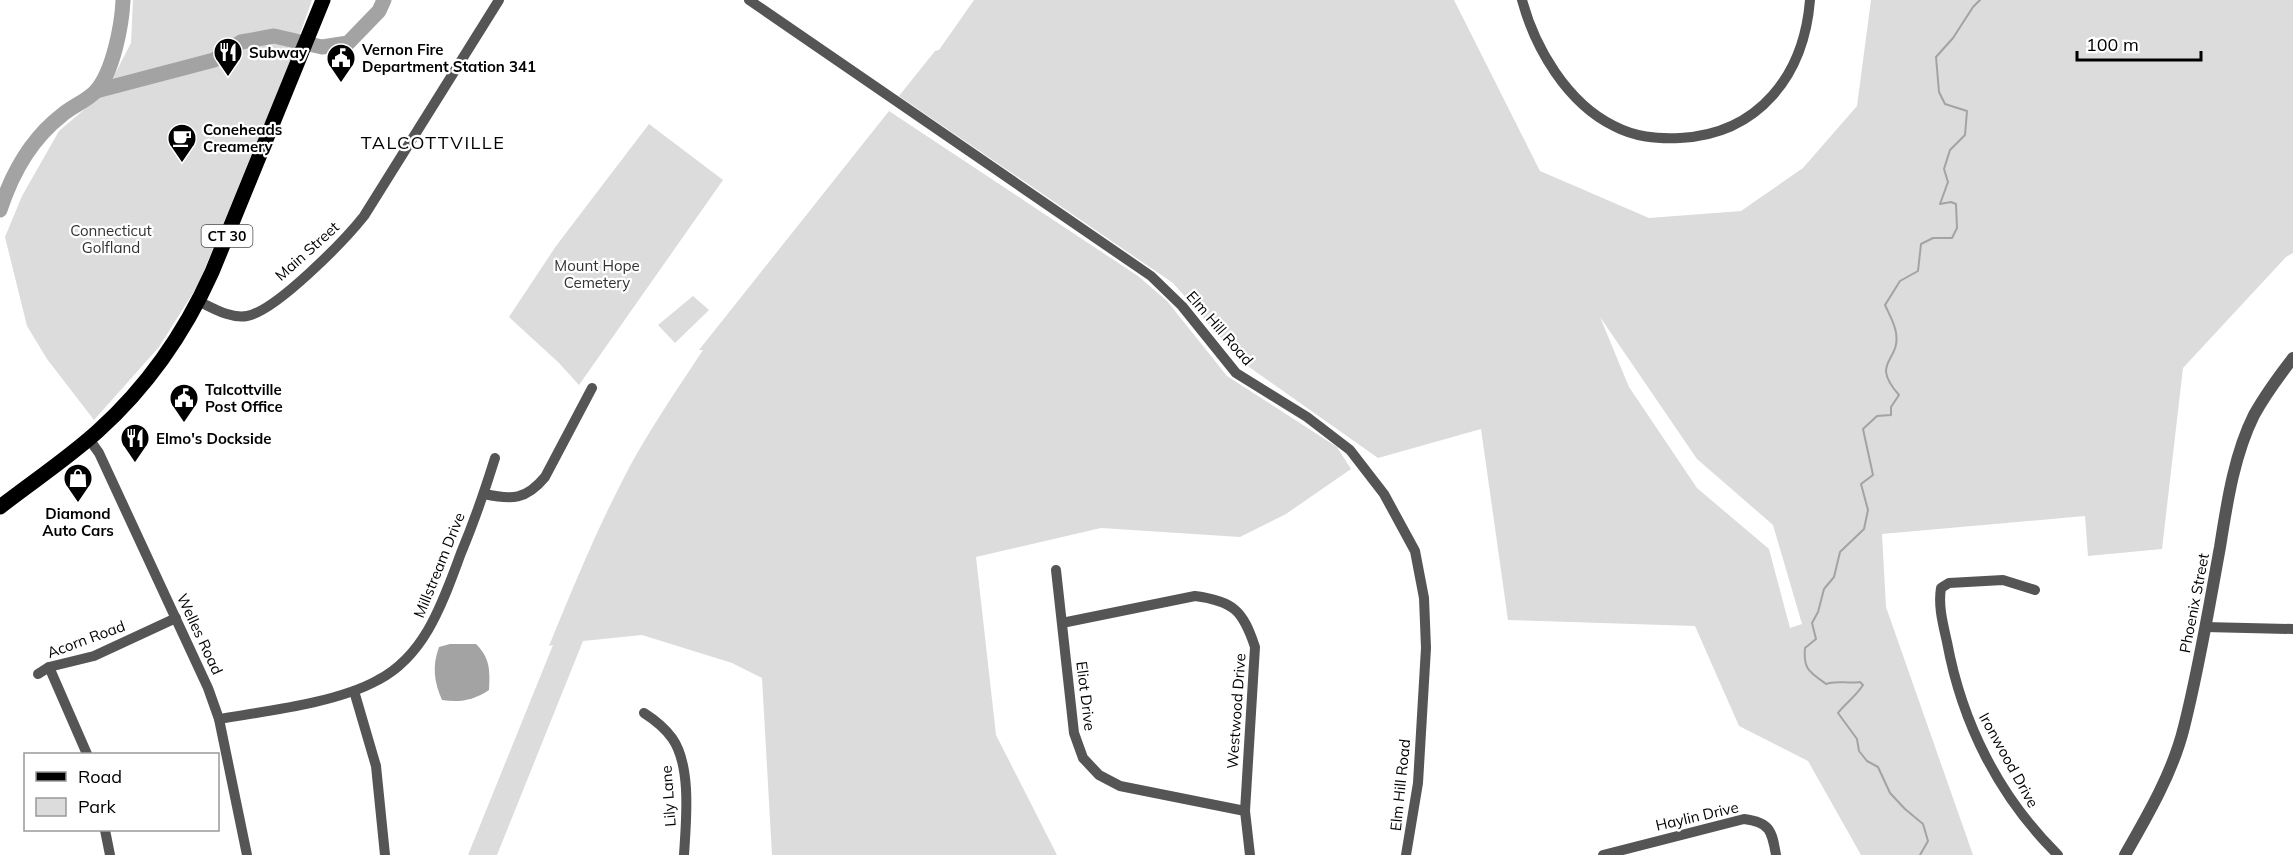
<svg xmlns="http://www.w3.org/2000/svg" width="2293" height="855" font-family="Mulish,sans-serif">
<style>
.green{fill:#dcdcdc;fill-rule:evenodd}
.water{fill:#a3a3a3}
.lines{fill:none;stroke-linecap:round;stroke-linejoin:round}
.stream{stroke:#a3a3a3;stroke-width:2}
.river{stroke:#a3a3a3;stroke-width:15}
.minor{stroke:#555;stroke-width:10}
.tertiary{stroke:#555;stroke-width:12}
.primary{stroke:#000;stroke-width:15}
.labels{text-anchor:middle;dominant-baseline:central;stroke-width:4.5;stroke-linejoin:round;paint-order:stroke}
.shield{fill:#fff;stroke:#4c4c4c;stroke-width:1.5}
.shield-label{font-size:14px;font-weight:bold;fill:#000}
.poi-label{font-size:15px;font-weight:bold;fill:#000;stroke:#fff;text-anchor:start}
.park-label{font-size:15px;fill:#333;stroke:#fff}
.street-label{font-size:15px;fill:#000;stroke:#fff}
.quarter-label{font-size:18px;letter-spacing:1.5px;fill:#000;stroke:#fff}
</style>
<rect width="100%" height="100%" fill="#fff"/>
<g class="green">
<path d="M133,0H312L291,59L198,285L159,347L94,420L47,359L27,326L5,237L22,196L59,131L100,96L117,70L131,43Z"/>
<path d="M974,0H1454L1540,171L1649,218L1741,211L1803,168L1857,106L1871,0H2293V253L2286,257L2183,368L2162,549L2088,556L2085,516L1882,534L1886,607L1973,855H1861L1808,761L1739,726L1695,626L1508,620L1481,429L1378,458L1242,362L1173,283L899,96L935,51L939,50ZM1600,317L1697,459L1773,525L1802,624L1790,628L1769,549L1697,488L1629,387Z"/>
<path d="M889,111L1138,276L1167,301L1227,376L1337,447L1351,469L1286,514L1240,537L1101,528L976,557L996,735L1057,855H772L762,678L732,663L642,635L583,641L497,855H468L553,645L549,646C574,585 599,524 630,466C652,426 678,388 703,350H699Z"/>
<path d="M649,124L723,180L579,385L559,363L509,317L556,246Z"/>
<path d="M693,296L709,310L675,343L658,325Z"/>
</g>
<path class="water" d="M450,644H476C490,658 490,670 489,690C474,700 460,703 442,700C434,682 432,666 439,647Z"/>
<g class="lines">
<path class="stream" d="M1920,855L1928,841L1923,824L1905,809L1890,793L1878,767L1867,761L1859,751L1857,739L1838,713C1846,703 1856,696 1863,685L1860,682C1848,684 1836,680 1826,684C1810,672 1803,670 1805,648L1816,639L1812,623L1818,612L1824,589L1834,577L1840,552L1864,529L1868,510L1861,484L1873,475L1863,429L1877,416L1891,415V407L1899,395C1869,361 1901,362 1896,333C1895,324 1889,314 1885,305L1900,281L1918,271L1921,244L1933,238H1952L1957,228L1956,204L1951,202L1940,204L1948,182L1944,169L1950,150L1965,135L1967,111L1945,104L1939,92L1936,57L1953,38L1973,7L1980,0"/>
<g class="river">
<path d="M96,91L214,60L241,42L274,36L322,47L348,43L379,11L384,0"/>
<path d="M0,210C12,173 31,139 62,115C72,106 87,101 96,91C113,72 122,25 123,0"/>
</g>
<g class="minor">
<path d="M749,0L1151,276L1182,306L1236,373L1307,417L1350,450L1384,494L1415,551L1424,598L1426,648L1418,783L1406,855"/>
<path d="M1522,0C1535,48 1567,103 1614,126C1635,137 1656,139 1680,138C1759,134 1804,75 1810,0"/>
<path d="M198,301C213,308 230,319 247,316C276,311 345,240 364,216L499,0"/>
<path d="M89,439L99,453L208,688L219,719L247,855"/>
<path d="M484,494C512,500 526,500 545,477L592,388"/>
<path d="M1056,570L1074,733L1083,758L1099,775L1120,786L1245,811"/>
<path d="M2035,590L2003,580L1949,583L1941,588C1938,606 1943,624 1947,642C1962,723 1999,797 2058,855"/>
<path d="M1062,623L1195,596C1234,601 1243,611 1255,647L1245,811L1250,855"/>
<path d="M2205,627L2293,629"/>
<path d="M49,667L87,754"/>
<path d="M38,674L49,667L94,656L176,618"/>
<path d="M354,691L376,766L385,855"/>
<path d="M644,713C655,720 664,727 672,738C692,766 686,822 684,855"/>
<path d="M219,719C266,711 337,703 378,680C426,655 443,601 461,553C474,522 485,490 495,458"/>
<path d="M105,830L110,855"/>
<path d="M1603,855L1744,819C1770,822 1772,831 1776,855"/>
</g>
<path class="tertiary" d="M2125,855C2148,815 2173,772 2184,727C2199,668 2209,607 2220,547C2227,503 2234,455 2254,415C2265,395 2279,376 2293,358"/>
<path class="primary" d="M0,507C32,482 67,459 98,431C147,387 185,332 212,272L323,0"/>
</g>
<defs>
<g id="restaurant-pin" transform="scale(1.5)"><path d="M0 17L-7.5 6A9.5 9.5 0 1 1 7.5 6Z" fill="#000" stroke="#fff"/><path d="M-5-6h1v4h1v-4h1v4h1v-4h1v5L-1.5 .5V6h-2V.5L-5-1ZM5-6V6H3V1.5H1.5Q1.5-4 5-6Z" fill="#fff"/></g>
<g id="civic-pin" transform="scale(1.5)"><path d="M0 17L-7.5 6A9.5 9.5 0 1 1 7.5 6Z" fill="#000" stroke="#fff"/><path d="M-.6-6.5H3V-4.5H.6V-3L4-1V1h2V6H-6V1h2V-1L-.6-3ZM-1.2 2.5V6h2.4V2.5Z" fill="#fff"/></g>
<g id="cafe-pin" transform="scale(1.5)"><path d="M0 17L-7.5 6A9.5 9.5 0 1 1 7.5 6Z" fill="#000" stroke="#fff"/><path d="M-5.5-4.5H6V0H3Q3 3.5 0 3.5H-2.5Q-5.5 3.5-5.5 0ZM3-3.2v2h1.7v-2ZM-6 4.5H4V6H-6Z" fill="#fff"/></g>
<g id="shop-pin" transform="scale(1.5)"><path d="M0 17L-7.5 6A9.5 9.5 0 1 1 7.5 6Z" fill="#000" stroke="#fff"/><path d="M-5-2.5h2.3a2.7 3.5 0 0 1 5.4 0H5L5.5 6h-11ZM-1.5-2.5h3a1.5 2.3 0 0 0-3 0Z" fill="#fff"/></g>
</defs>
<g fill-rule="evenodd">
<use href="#restaurant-pin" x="228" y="52"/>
<use href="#civic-pin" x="341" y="58"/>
<use href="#cafe-pin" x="182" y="138"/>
<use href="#civic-pin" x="184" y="398"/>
<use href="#restaurant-pin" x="135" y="438"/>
<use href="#shop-pin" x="78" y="478"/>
</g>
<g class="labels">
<rect class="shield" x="201.5" y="225" width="51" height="22" rx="4.5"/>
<g class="shield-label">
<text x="227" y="236">CT 30</text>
</g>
<g class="poi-label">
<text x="362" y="49">Vernon Fire<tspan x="362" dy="17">Department Station 341</tspan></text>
<text x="249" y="52">Subway</text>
<text x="203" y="129">Coneheads<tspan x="203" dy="17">Creamery</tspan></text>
<text x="205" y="389">Talcottville<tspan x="205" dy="17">Post Office</tspan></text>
<text x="156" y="438">Elmo's Dockside</text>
<text x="78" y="513" text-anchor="middle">Diamond<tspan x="78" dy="17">Auto Cars</tspan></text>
</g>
<g class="park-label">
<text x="111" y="230">Connecticut<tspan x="111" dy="17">Golfland</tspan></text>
<text x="597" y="265">Mount Hope<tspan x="597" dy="17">Cemetery</tspan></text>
</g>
<g class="street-label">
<text transform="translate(307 251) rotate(-42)">Main Street</text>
<text transform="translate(1220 328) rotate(49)">Elm Hill Road</text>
<text transform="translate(439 565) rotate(-68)">Millstream Drive</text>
<text transform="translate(2194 603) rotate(-79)">Phoenix Street</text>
<text transform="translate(200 634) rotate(65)">Welles Road</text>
<text transform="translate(86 639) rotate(-20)">Acorn Road</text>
<text transform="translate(1086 696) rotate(83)">Eliot Drive</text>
<text transform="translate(1236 711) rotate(-86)">Westwood Drive</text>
<text transform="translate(2009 760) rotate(61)">Ironwood Drive</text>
<text transform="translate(1400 785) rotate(-84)">Elm Hill Road</text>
<text transform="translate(668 796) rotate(-94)">Lily Lane</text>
<text transform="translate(1697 816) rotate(-13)">Haylin Drive</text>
</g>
<g class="quarter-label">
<text x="433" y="142">TALCOTTVILLE</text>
</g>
</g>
<rect x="24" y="753" width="195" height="78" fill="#ffffff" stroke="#999999" stroke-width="1.5"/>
<rect x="36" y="772" width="30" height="9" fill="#000000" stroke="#999999" stroke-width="1.5"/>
<text x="78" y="783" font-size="18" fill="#000000">Road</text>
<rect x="36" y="798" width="30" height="18" fill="#dcdcdc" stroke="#999999" stroke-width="1.5"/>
<text x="78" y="813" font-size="18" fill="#000000">Park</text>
<path d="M2077 51v9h124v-9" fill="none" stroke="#000000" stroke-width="3"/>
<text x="2086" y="51" font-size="18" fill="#000000" stroke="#ffffff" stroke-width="4.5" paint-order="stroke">100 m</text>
</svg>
